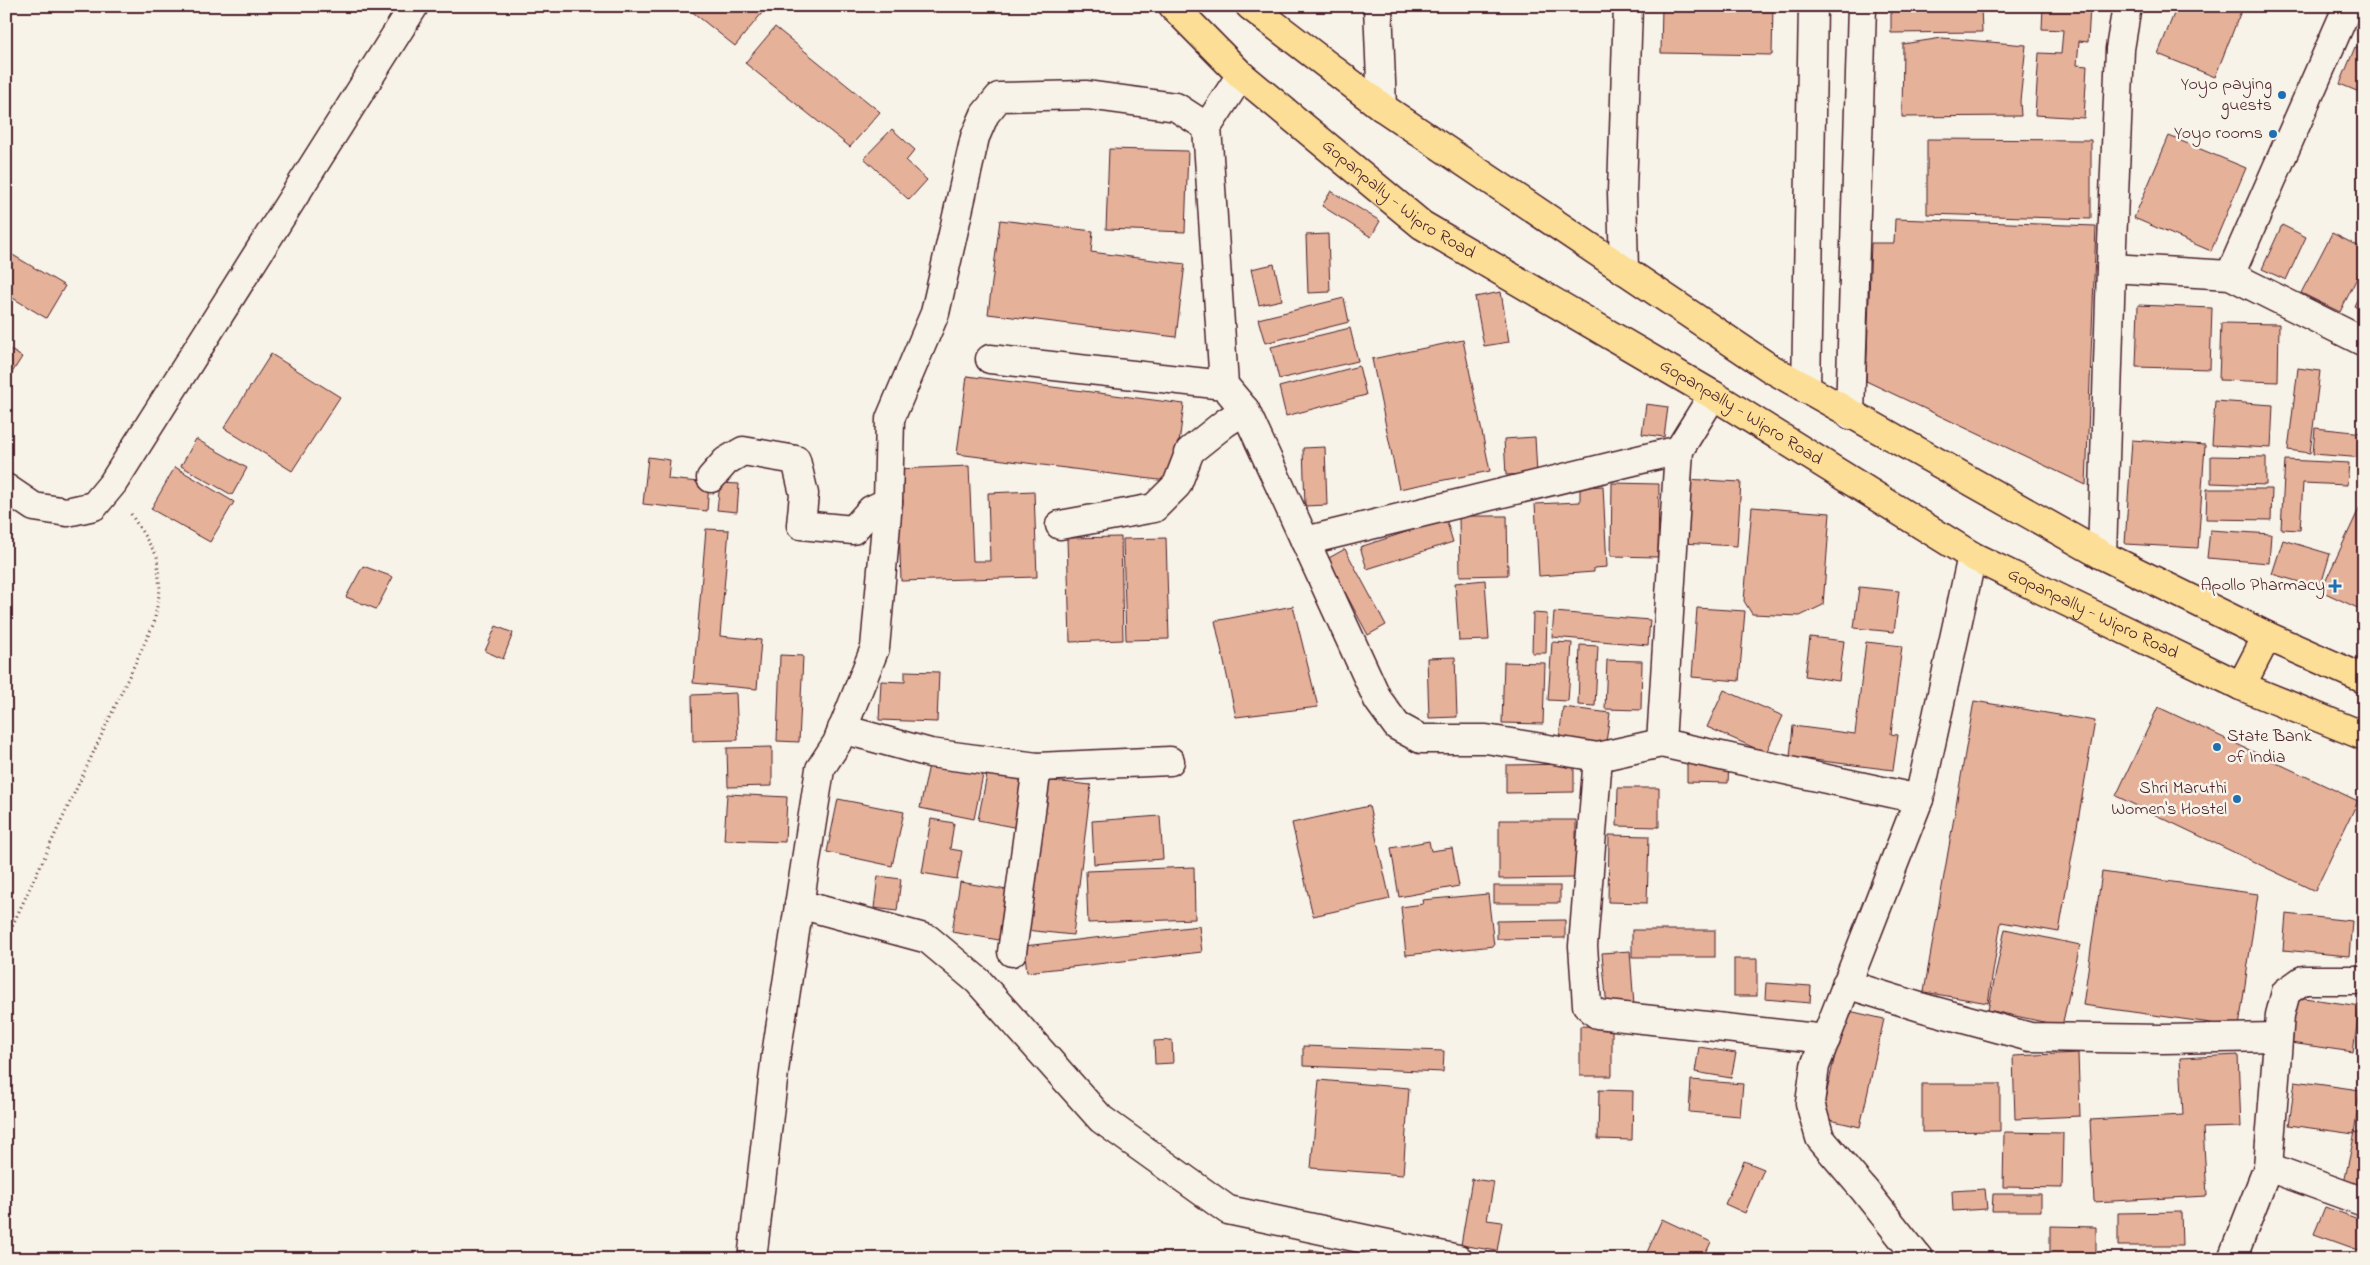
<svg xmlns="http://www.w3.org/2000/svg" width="2370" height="1265" font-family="'Indie Flower',sans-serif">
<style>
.building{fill:#e5b199;stroke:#4a1f2b}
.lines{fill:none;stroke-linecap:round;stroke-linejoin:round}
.minor-casing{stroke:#4a1f2b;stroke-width:31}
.major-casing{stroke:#4a1f2b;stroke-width:31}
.path{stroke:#4a1f2b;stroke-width:3;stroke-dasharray:1 4;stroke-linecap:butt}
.minor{stroke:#f7f3e8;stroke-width:28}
.major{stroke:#fcde96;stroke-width:28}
.poi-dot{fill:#1f6fb2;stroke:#f7f3e8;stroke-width:2}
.labels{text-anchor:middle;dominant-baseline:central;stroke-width:5;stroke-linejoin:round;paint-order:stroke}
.poi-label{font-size:18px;fill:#4a1f2b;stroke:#f7f3e8;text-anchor:end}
.street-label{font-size:18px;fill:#4a1f2b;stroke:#f7f3e8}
</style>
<rect width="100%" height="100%" fill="#f7f3e8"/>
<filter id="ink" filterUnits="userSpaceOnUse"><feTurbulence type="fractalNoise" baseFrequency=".02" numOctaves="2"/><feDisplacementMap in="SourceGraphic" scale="10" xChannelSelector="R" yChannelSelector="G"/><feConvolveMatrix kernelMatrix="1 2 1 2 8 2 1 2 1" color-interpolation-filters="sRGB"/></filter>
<g filter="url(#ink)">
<g class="building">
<path d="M685,6H754L762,13L735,46Z"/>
<path d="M1662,6H1773L1772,55L1661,53Z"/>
<path d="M1891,6H1981L1982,32L1891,33Z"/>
<path d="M2043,6H2090L2088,42L2079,41L2077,65L2087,66L2084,118L2035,115L2039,53L2061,54L2063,30L2042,29Z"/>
<path d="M2177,6H2243L2215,77L2158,54Z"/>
<path d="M775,27L880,112L850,147L745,63Z"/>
<path d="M1942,38L2026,45L2020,101L2021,116L1902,117L1903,44Z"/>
<path d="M2355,47L2364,50V94L2340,84Z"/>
<path d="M892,129L915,150L906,161L927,180L909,200L864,158Z"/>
<path d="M2169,136L2246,168L2211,251L2134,218Z"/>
<path d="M1927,139L2091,140V219L1927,214Z"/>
<path d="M1109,149L1188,151L1185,232L1106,229Z"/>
<path d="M1331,191L1380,221L1371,237L1322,206Z"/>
<path d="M1895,219L2096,226L2086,485L1866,381L1871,243H1894Z"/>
<path d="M1000,220L1093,231L1091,252L1185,264L1176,337L988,314Z"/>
<path d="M2282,225L2306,237L2286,280L2262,269Z"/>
<path d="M2332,233L2364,249V264L2340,312L2301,293Z"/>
<path d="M1328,234L1330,292L1308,293L1306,235Z"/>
<path d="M6,251L65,286L46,318L6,294Z"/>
<path d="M1274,264L1282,300L1259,305L1251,269Z"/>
<path d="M2364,286V311L2354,306Z"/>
<path d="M1501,292L1509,342L1484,346L1475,297Z"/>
<path d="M1344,298L1349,322L1265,343L1258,319Z"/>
<path d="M2138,305L2212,308L2210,369L2136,367Z"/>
<path d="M2221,323L2279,324L2278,382L2219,380Z"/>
<path d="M1350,328L1358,361L1279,379L1271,347Z"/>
<path d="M1463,340L1490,471L1399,489L1372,359Z"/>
<path d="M6,347L22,357L6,382Z"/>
<path d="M271,354L340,397L292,471L224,428Z"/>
<path d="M1359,366L1366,395L1286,416L1279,387Z"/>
<path d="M2298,368L2320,371L2310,453L2288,450Z"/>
<path d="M967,376L1184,404L1174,482L957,454Z"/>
<path d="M2215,401L2273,405L2271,448L2212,445Z"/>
<path d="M1646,404L1668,407L1664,437L1642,434Z"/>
<path d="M2315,428L2364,433V458L2313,454Z"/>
<path d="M1535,437L1537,474L1506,475L1504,439Z"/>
<path d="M196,439L247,468L232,495L181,466Z"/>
<path d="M2132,440L2205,445L2198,548L2125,544Z"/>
<path d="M1325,447L1327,505L1305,506L1303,448Z"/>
<path d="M2211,456L2266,457V485L2211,483Z"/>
<path d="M648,457L670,460L668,479L709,483L707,511L643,504Z"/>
<path d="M2285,460L2349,463L2347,485L2303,483L2300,530L2281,529Z"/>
<path d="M969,466L973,561H990L988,493L1034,491L1037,577L901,581L897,469Z"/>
<path d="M175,467L234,502L210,542L151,509Z"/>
<path d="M1684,479L1741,482L1737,546L1681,543Z"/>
<path d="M720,483L739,484L737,512L717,510Z"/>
<path d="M1612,483L1659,484L1658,557L1611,556Z"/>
<path d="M1603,486L1607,567L1594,568V572L1539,576L1535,504L1580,502V487Z"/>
<path d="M2207,489H2272L2271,520L2206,519Z"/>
<path d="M2364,498V611L2321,591Z"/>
<path d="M1752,507L1830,513L1823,605L1800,616L1752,614L1744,601Z"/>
<path d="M1459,516H1507L1508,575L1460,576Z"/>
<path d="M1446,519L1453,542L1367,569L1360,547Z"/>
<path d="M706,529L729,530L720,636L761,640L757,689L693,683Z"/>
<path d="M2210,530L2271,534L2269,563L2207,558Z"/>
<path d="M1121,537L1123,640L1070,642L1067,538Z"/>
<path d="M1166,538L1169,639L1126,640L1123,539Z"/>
<path d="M2283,540L2330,554L2320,588L2272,574Z"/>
<path d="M1345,549L1386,625L1368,635L1327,559Z"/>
<path d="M363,566L393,577L376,609L346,597Z"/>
<path d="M1485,580L1489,640L1459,641L1455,583Z"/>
<path d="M1859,587L1899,591L1894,632L1854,628Z"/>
<path d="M1293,606L1318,707L1236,717L1215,621Z"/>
<path d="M1697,608L1745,611L1739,681L1692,677Z"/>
<path d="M1554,612L1650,620L1648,645L1552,637Z"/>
<path d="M1533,613L1547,614L1546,653H1532Z"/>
<path d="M496,626L513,633L503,659L485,651Z"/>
<path d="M1810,637L1844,641L1839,681L1805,676Z"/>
<path d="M1552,642L1572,643L1568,701L1548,700Z"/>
<path d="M1866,642L1902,646L1891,734L1898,735L1893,770L1790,757L1793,726L1855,734Z"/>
<path d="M1580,645L1598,646L1595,706L1578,705Z"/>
<path d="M780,655L803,656L799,742L777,741Z"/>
<path d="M1455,657L1457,717L1429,718L1427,658Z"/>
<path d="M1607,660L1642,661L1641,710L1605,709Z"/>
<path d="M1504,662L1545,663L1543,724L1502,723Z"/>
<path d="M905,671L939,672L937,722L879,720L881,681L905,682Z"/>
<path d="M1724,690L1783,716L1766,753L1707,727Z"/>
<path d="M736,693L738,740L693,741L692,695Z"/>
<path d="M1974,701L2095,721L2059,932L2001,922L1988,1003L1924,992Z"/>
<path d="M1563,707L1610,713L1606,743L1559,738Z"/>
<path d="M2158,707L2358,801L2315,891L2116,796Z"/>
<path d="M772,747V786L728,787L727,748Z"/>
<path d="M930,760L984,770L974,819L920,808Z"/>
<path d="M1687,761H1696L1695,766H1713L1729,762L1728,783L1687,782Z"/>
<path d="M1574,764V792L1506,793V765Z"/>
<path d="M988,770L1033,778L1023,829L978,820Z"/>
<path d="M1043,780L1091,785L1073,935L1025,930Z"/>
<path d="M1618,788H1659V827L1617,826Z"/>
<path d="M727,794L787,797L785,842L724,840Z"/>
<path d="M838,799L904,812L892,866L827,852Z"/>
<path d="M1369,806L1390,899L1313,916L1292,823Z"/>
<path d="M1160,816L1163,859L1094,864L1092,821Z"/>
<path d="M931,819L954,823L950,849L962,851L957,879L922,873Z"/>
<path d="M1499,820H1576V878L1499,879Z"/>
<path d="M1609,835L1649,836L1647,903L1608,902Z"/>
<path d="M1429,841L1431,851L1452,848L1459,886L1399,897L1391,848Z"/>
<path d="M1194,867L1195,919L1088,923L1086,871Z"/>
<path d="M2102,872L2258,894L2239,1027L2083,1005Z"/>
<path d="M878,876L901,879L897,911L874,908Z"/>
<path d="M960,882L1007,890L999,940L952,932Z"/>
<rect x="1494" y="886" width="66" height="17"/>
<path d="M1488,894L1494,946L1406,955L1401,907L1423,904L1422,900Z"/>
<path d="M2286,914L2352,921L2349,956L2283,950Z"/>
<path d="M1565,920V938L1497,939V921Z"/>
<path d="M1199,926L1202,952L1027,972L1024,946Z"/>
<path d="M2005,929L2080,945L2062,1026L1988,1010Z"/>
<rect x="1632" y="930" width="83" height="27"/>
<path d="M1630,951L1634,1006L1607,1008L1602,953Z"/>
<rect x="1734" y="959" width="23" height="37"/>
<path d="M1766,983L1811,986L1810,1003L1765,999Z"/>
<path d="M2297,997L2360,1006L2353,1052L2291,1043Z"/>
<path d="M1845,1010L1884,1019L1860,1127L1821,1118Z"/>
<path d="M1580,1026L1612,1027V1076H1580Z"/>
<path d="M1172,1040L1173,1063L1155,1064L1154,1041Z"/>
<path d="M1303,1046L1444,1051L1443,1072L1303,1066Z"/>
<path d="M1699,1047L1736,1053L1731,1078L1695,1072Z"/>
<path d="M2078,1053L2080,1116L2015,1119L2013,1056Z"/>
<path d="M2238,1055L2241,1127L2203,1128L2207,1196L2094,1202L2090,1120L2183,1115L2180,1058Z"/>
<path d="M1319,1080L1409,1088L1403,1175L1311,1168Z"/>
<path d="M1691,1080L1743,1084L1740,1116L1689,1112Z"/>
<path d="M2295,1081L2360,1090L2354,1134L2289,1125Z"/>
<path d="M1922,1084H2000V1131L1922,1132Z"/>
<path d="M1599,1090L1633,1091L1632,1140L1598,1139Z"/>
<path d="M2004,1132L2063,1133L2062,1188L2003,1187Z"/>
<path d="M2355,1132L2364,1134V1187L2344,1183Z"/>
<path d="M1744,1161L1764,1169L1745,1213L1725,1204Z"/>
<path d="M1472,1179L1494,1182L1487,1220L1502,1222L1497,1251L1461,1245Z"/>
<path d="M1985,1189L1987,1209L1953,1211L1952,1191Z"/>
<path d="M1993,1194H2041V1211H1992Z"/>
<path d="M2325,1207L2364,1221V1252L2314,1234Z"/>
<path d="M2181,1212L2182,1246H2118V1213Z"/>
<path d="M1662,1219L1711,1242L1703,1259H1644Z"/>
<path d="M2050,1226L2096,1227V1259H2050Z"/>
<path d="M1310,1250L1331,1253L1330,1259H1309Z"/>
</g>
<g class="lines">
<g class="minor-casing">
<g id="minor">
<path d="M1378,6L1382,107"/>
<path d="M1241,75L1207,127L1224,385L1245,410L1378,700L1397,726L1421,739H1486L1598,757L1583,946L1587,1005L1597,1014L1826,1039"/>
<path d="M2111,268L2230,275L2364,342"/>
<path d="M1624,270L1622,192L1628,6"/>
<path d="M2230,275L2348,6"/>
<path d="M990,359L1224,385"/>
<path d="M1806,389L1813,6"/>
<path d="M1713,395L1679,450L1661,743L1919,799"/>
<path d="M1850,415L1862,6"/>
<path d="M711,478L726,461L743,451L796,460L804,494L801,525L853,530L871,510L888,502"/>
<path d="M6,488L34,507L67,512L94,506L113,483L414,6"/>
<path d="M1060,525L1154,508L1177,485L1190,451L1225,423L1245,410"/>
<path d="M1305,541L1679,450"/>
<path d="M2102,555L2111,268L2120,49L2127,6"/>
<path d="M842,729L930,753L1037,767L1170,761"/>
<path d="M1598,757L1661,743"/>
<path d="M799,904L928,939L978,981L1101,1119L1228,1210L1458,1259"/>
<path d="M1012,952L1037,767"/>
<path d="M1846,984L1920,1007L2030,1037L2163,1039L2278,1037"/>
<path d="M2268,1167L2364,1202"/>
<path d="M752,1259L776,1055L820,769L837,743L875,648L888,502L890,419L935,313L975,137L985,114L999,97L1087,95L1176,107L1207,127"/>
<path d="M1919,1259L1865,1191L1820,1138L1810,1103L1815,1066L1919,799L1972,556"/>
<path d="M2232,1259L2268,1167L2280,1015L2286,992L2303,980H2364"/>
</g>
</g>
<g class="major-casing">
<g id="major">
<path id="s1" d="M1173,6L1241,75L1422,225L1713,395L1972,556L2241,686L2364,736"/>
<path d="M1250,6L1382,107L1770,368L2102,555L2267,636L2364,679"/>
<path d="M2241,686L2267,636"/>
</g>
</g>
<path class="path" d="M6,939L154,623L160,590L157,556L131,514"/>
<use href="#minor" class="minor"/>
<use href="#major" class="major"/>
</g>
</g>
<g class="poi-dot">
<circle cx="2282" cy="95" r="5"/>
<circle cx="2273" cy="134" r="5"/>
<path d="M2332.5 578.5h5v5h5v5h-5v5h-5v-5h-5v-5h5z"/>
<circle cx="2217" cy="747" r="5"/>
<circle cx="2237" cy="799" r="5"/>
</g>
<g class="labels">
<g class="poi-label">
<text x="2272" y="85">Yoyo paying<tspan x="2272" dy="21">guests</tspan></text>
<text x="2263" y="134">Yoyo rooms</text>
<text x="2325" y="586">Apollo Pharmacy</text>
<text x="2227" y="737" text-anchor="start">State Bank<tspan x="2227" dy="21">of India</tspan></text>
<text x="2227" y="789">Shri Maruthi<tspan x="2227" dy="21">Women's Hostel</tspan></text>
</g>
<g class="street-label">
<text stroke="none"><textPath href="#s1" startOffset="298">Gopanpally - Wipro Road</textPath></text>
<text stroke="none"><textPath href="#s1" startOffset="702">Gopanpally - Wipro Road</textPath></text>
<text stroke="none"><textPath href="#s1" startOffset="1108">Gopanpally - Wipro Road</textPath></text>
</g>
</g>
<rect width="2370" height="1265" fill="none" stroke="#f7f3e8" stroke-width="25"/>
<rect x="12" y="12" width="2345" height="1240" fill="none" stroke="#4a1f2b" stroke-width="2" filter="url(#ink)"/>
</svg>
